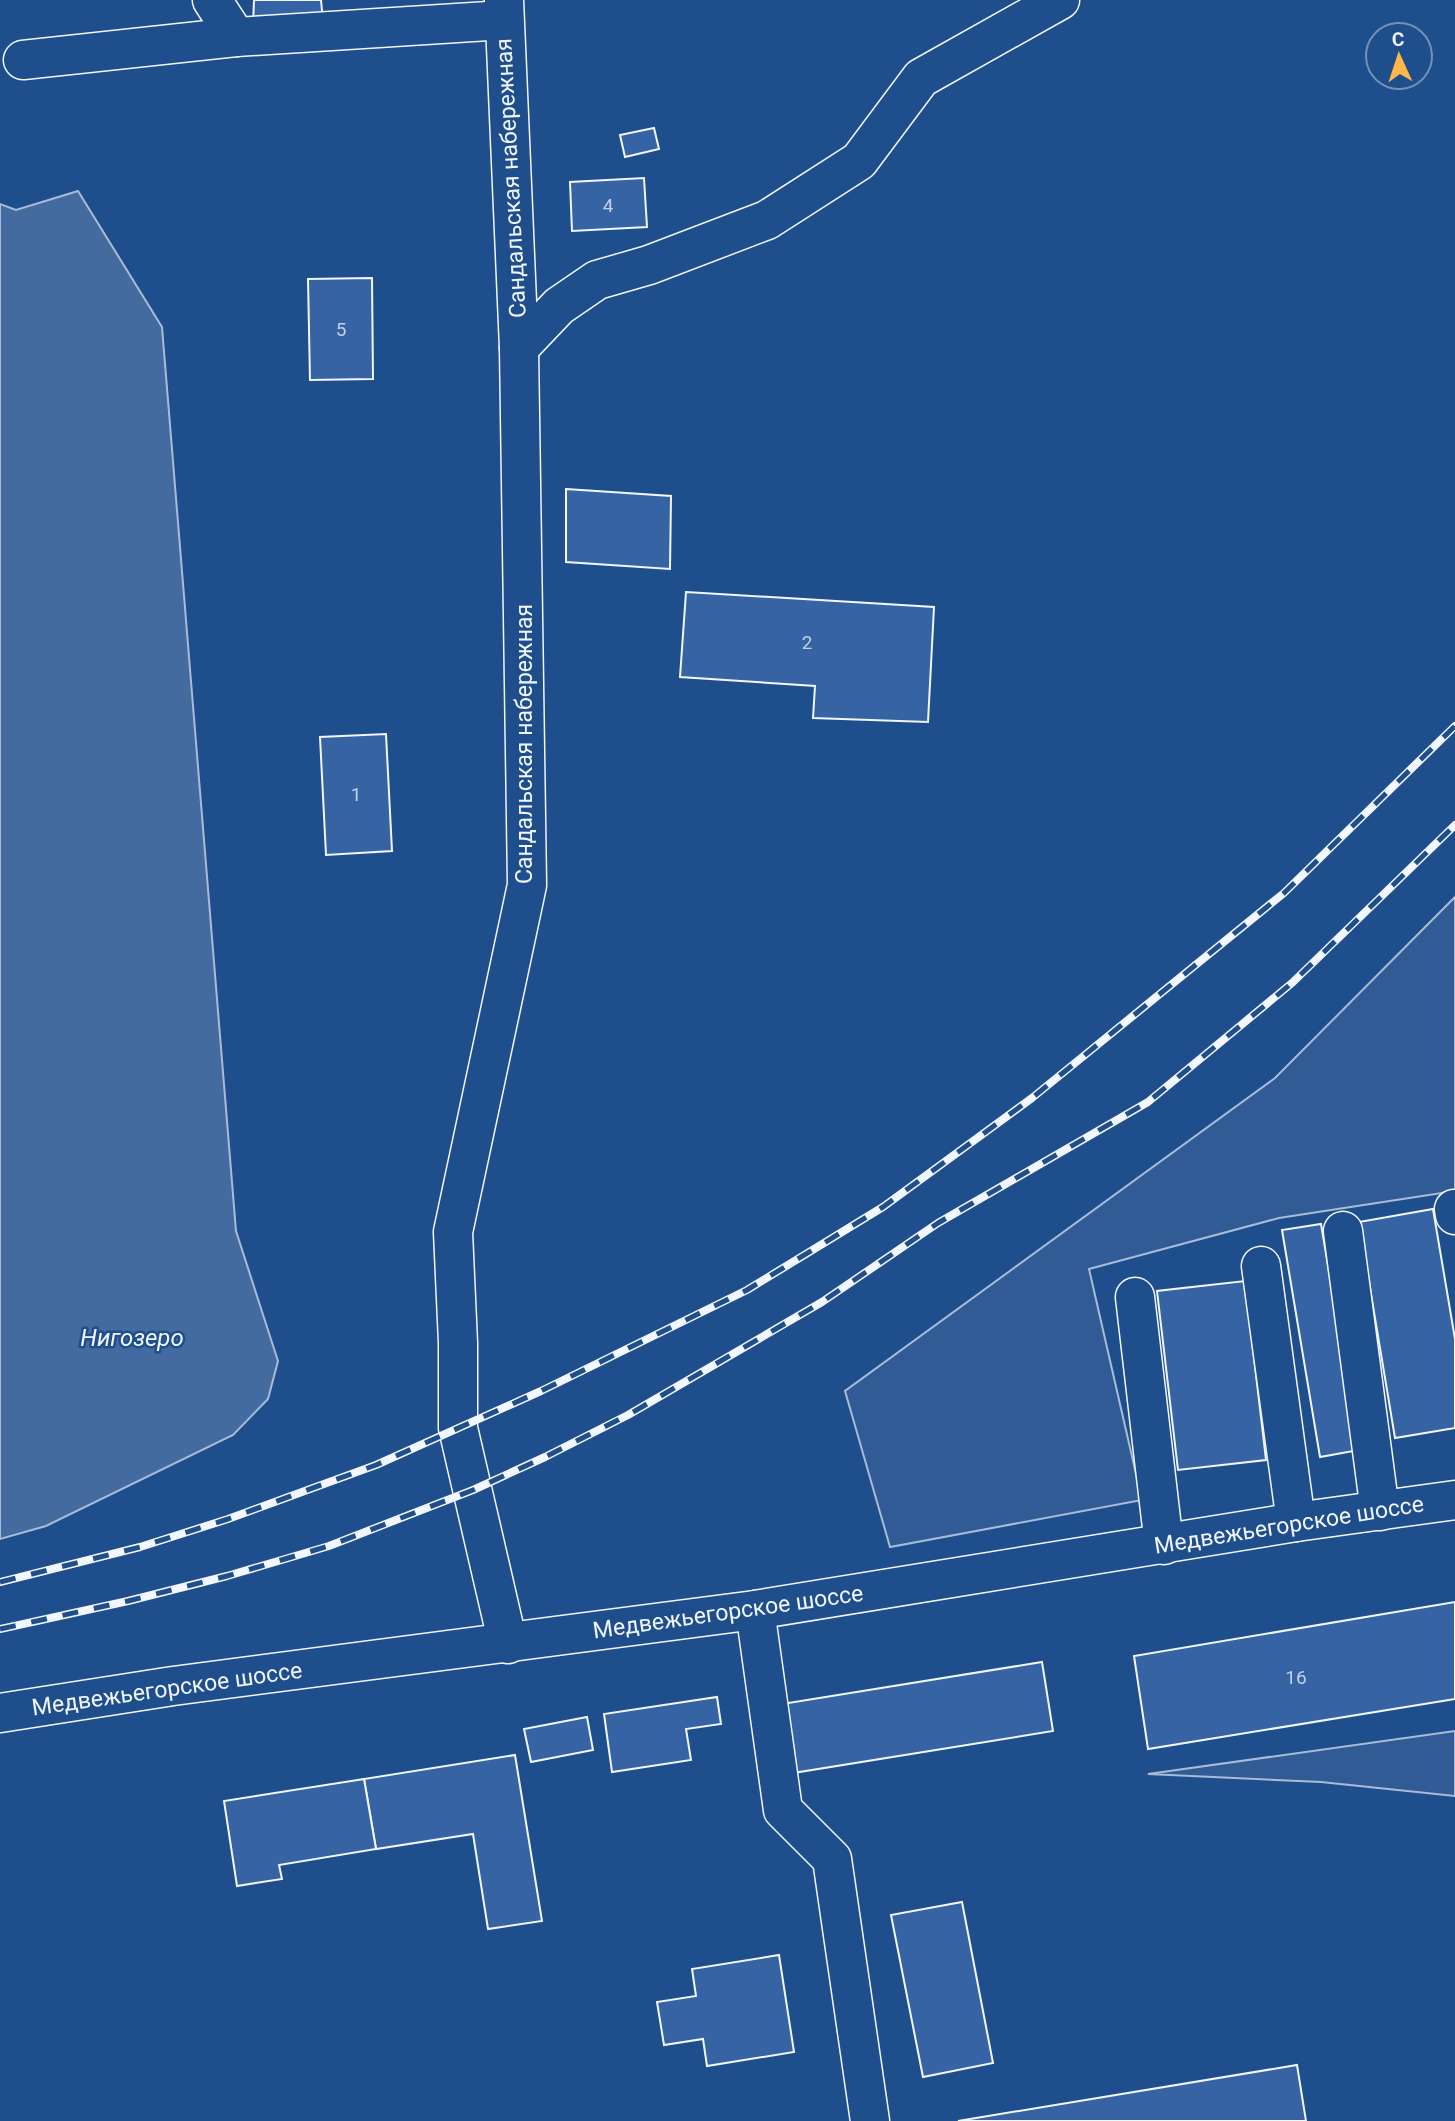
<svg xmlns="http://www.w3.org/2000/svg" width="1455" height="2121" font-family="Roboto,sans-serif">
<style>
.green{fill:#305b95;stroke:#a8bbd7;stroke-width:2}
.water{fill:#446ba0;stroke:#a8bbd7;stroke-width:2}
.building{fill:#3563a3;stroke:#f2f6ff;stroke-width:2}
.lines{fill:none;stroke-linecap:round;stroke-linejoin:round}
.minor-casing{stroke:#f2f6ff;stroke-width:41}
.minor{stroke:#1f4e8c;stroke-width:38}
.rail-casing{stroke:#f2f6ff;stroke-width:8}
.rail{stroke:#1f4e8c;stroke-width:5;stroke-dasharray:16;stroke-linecap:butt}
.labels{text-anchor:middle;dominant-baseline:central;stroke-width:5;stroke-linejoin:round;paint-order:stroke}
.number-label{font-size:19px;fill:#c3d1e8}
.street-label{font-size:23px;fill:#f2f6ff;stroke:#1f4e8c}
.water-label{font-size:24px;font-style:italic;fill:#f2f6ff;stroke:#1f4e8c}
</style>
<rect width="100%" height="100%" fill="#1f4e8c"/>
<g class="green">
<path d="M1455,897V1191L1279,1218L1089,1269L1142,1500L890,1547L845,1391L1275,1078Z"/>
<path d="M1455,1731V1796L1321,1782L1148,1774Z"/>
</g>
<path class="water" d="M78,191L162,327L236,1231L278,1361L268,1399L233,1435L46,1526L0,1539V204L16,210Z"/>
<g class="building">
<path d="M254,0H321L323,22L253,26Z"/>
<path d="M654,128L659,149L625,157L620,135Z"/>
<path d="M644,178L647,227L572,231L570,182Z"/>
<path d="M372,278L373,379L310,380L308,279Z"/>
<path d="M566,489L671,496L670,569L566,562Z"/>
<path d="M686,592L934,607L928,722L813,718L815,686L680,677Z"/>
<path d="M386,734L392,851L326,855L320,737Z"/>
<path d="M1433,1209L1455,1339V1428L1395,1438L1359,1222Z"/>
<path d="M1321,1224L1359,1450L1320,1457L1282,1230Z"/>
<path d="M1245,1281L1266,1460L1178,1470L1157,1291Z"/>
<path d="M1455,1602V1699L1148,1749L1134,1656Z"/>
<path d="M1042,1662L1053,1731L793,1773L782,1704Z"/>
<path d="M717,1697L721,1724L686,1729L691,1760L612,1772L604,1714Z"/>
<path d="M587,1717L593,1750L531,1762L524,1729Z"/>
<path d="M515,1755L542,1921L488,1929L473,1834L376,1849L364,1779Z"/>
<path d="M364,1779L376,1849L279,1865L282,1879L237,1886L224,1801Z"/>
<path d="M962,1902L993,2063L923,2077L891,1915Z"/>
<path d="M779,1955L794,2052L707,2066L703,2039L664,2045L657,2002L696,1996L692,1969Z"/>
<path d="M1297,2065L1306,2121H958Z"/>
</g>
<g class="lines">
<g class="minor-casing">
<g id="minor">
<path d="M212,0L236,37L504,20"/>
<path d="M504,0L519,348L527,885L453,1232L458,1343V1428L508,1644"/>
<path d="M23,60L236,37"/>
<path d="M519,348L559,306L597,280L649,265L767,220L859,161L921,78L1060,0"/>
<path d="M1454,1209L1455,1215"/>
<path d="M1343,1231L1380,1511"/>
<path d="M1261,1266L1296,1522"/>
<path d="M1135,1297L1164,1545"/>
<path d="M755,1610L783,1810L832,1859L870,2121"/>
<path d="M0,1713L173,1686L755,1610L1296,1522L1455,1500"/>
</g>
</g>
<use href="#minor" class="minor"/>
<g class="rail-casing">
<g id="rail">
<path d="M0,1582L140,1547L228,1519L376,1465L541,1391L747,1290L883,1207L1032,1098L1284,893L1455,726"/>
<path d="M0,1629L128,1601L227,1576L329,1546L473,1490L545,1457L628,1415L822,1302L938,1223L1148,1102L1292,983L1455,825"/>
</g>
</g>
<use href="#rail" class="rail"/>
</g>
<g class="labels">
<g class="number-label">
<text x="608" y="205">4</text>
<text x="341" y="329">5</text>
<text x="807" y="642">2</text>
<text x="356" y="794">1</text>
<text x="1296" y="1677">16</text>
</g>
<g class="street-label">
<text transform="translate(511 178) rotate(-93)">Сандальская набережная</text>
<text transform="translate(524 744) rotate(-90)">Сандальская набережная</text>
<text transform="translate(1289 1525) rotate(-9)">Медвежьегорское шоссе</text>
<text transform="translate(728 1612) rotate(-8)">Медвежьегорское шоссе</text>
<text transform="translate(167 1689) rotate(-8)">Медвежьегорское шоссе</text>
</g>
<g class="water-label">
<text x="132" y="1338">Нигозеро</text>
</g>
</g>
<g transform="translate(1399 56) rotate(357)"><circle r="33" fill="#1f4e8c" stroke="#7391ba" stroke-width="2"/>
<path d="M0-5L12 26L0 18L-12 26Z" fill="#ffb74d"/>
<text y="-10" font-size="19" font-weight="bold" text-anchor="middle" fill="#f2f6ff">С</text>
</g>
</svg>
